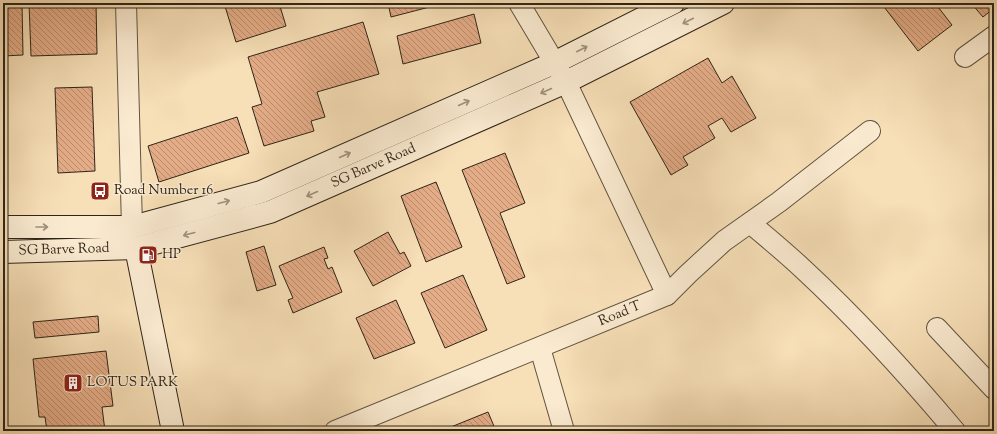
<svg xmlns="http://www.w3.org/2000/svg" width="997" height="434" font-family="'Sorts Mill Goudy',serif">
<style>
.building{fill:url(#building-back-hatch);stroke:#2f2518}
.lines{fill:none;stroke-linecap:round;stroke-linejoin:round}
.street-casing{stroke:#615440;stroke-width:22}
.secondary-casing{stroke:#2f2518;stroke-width:24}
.street{stroke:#faead0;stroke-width:20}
.secondary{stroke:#faead0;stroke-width:22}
.oneway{stroke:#9f917d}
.labels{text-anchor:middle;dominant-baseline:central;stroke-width:3;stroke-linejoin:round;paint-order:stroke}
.street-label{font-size:14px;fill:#2f2518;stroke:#faead0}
.poi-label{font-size:14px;fill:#2f2518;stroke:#faead0;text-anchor:start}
</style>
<defs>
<pattern id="building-back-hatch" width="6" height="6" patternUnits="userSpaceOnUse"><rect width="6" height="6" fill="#e4ac87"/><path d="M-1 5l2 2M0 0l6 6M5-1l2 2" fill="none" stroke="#b98c6d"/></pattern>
</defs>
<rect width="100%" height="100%" fill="#f7dfb7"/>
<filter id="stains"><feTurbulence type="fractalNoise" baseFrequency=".005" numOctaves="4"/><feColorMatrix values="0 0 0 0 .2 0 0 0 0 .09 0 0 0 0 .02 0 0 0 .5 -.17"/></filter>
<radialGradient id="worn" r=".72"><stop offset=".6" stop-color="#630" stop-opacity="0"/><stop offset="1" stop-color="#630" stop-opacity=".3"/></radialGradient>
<g class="building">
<path d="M3,3H22L23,55L3,56Z"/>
<path d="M29,3H96L97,54L31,56Z"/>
<path d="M224,3H279L286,26L236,42Z"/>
<path d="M388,3H445L391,17Z"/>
<path d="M881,3H935L952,25L918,51Z"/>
<path d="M971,3H994V8L983,17Z"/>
<path d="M474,14L481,43L403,64L397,36Z"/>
<path d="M363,22L379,74L317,92L325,117L311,121L314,131L264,146L252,107L262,104L248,57Z"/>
<path d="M708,58L722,83L732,76L756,118L731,132L722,118L708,126L715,138L683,157L688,165L671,175L630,102Z"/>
<path d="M92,87L95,171L58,173L55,88Z"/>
<path d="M237,117L249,153L159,182L148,146Z"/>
<path d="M505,153L525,203L500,213L525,277L507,284L462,170Z"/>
<path d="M436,182L462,247L426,262L401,196Z"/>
<path d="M388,232L400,254L404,252L411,266L373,286L354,251Z"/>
<path d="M264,246L276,285L257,291L246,252Z"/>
<path d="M324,247L328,258L324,259L328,269L332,267L342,292L293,313L288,300L293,298L279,266Z"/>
<path d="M463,275L487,330L445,348L421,293Z"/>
<path d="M396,300L415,343L374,359L356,318Z"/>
<path d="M98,316L99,332L35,338L33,322Z"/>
<path d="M106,351L113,406L102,407L105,431H47L45,417H39L33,359Z"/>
<path d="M488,412L496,431H441Z"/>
</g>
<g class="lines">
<g class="street-casing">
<g id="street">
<path d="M126,3L132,227"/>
<path d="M965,57L994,36"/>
<path d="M750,223C768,238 786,253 803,269C857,319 907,374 955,431"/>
<path d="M667,295L688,274L724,241L779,202L870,131"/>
<path d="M937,328L994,389"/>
<path d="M540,348L564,431"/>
<path id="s1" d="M335,431L667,295L566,82L519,3"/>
</g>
</g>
<g class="secondary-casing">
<g id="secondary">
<path d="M3,227H132L261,192L554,63L673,3"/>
<path d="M136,248L173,431"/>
<path id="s2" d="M3,252L136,248L270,212L566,82L723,3"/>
</g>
</g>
<use href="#street" class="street"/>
<use href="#secondary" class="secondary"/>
</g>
<defs><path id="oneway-shaft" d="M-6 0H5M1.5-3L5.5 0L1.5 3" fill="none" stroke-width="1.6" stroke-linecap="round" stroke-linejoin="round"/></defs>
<g class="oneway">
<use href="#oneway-shaft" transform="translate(688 21) rotate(153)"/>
<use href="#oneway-shaft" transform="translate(582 49) rotate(-27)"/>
<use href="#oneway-shaft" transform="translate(546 91) rotate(156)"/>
<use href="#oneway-shaft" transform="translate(464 103) rotate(-24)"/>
<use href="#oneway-shaft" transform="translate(345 155) rotate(-24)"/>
<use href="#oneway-shaft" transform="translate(312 194) rotate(156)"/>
<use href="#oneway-shaft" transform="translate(224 202) rotate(-15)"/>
<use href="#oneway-shaft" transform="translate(42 227)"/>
<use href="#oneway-shaft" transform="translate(189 234) rotate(165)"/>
</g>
<defs>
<g id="bus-square" transform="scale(1)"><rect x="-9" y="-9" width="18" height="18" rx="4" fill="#8f2418" stroke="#faead0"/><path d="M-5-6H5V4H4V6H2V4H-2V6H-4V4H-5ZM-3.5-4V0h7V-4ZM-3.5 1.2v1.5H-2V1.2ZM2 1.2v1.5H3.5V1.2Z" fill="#fff"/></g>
<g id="fuel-square" transform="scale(1)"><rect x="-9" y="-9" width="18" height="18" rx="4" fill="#8f2418" stroke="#faead0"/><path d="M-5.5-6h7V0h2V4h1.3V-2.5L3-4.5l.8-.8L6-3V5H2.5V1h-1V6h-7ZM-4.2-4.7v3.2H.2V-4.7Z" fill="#fff"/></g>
<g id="building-square" transform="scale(1)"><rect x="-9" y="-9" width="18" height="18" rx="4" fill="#8f2418" stroke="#faead0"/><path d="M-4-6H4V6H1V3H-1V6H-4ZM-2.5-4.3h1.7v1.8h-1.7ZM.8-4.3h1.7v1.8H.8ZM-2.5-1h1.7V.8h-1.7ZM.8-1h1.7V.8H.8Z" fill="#fff"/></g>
</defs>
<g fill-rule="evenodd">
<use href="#bus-square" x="100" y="191"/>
<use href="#fuel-square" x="148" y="255"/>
<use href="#building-square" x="73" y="383"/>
</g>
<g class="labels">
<g class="street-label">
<text stroke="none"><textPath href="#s2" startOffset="385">SG Barve Road</textPath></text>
<text stroke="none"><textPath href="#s2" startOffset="61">SG Barve Road</textPath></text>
<text stroke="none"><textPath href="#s1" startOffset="308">Road T</textPath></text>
</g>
<g class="poi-label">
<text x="114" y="191">Road Number 16</text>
<text x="162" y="255">HP</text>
<text x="87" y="383">LOTUS PARK</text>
</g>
</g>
<rect width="997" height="434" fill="none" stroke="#f7dfb7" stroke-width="16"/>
<rect x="4" y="4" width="989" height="426" fill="none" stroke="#2f2518" stroke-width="2"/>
<rect x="8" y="8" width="981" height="418" fill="none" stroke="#2f2518"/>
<rect width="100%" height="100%" filter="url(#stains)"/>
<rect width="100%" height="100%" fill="url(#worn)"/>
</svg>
